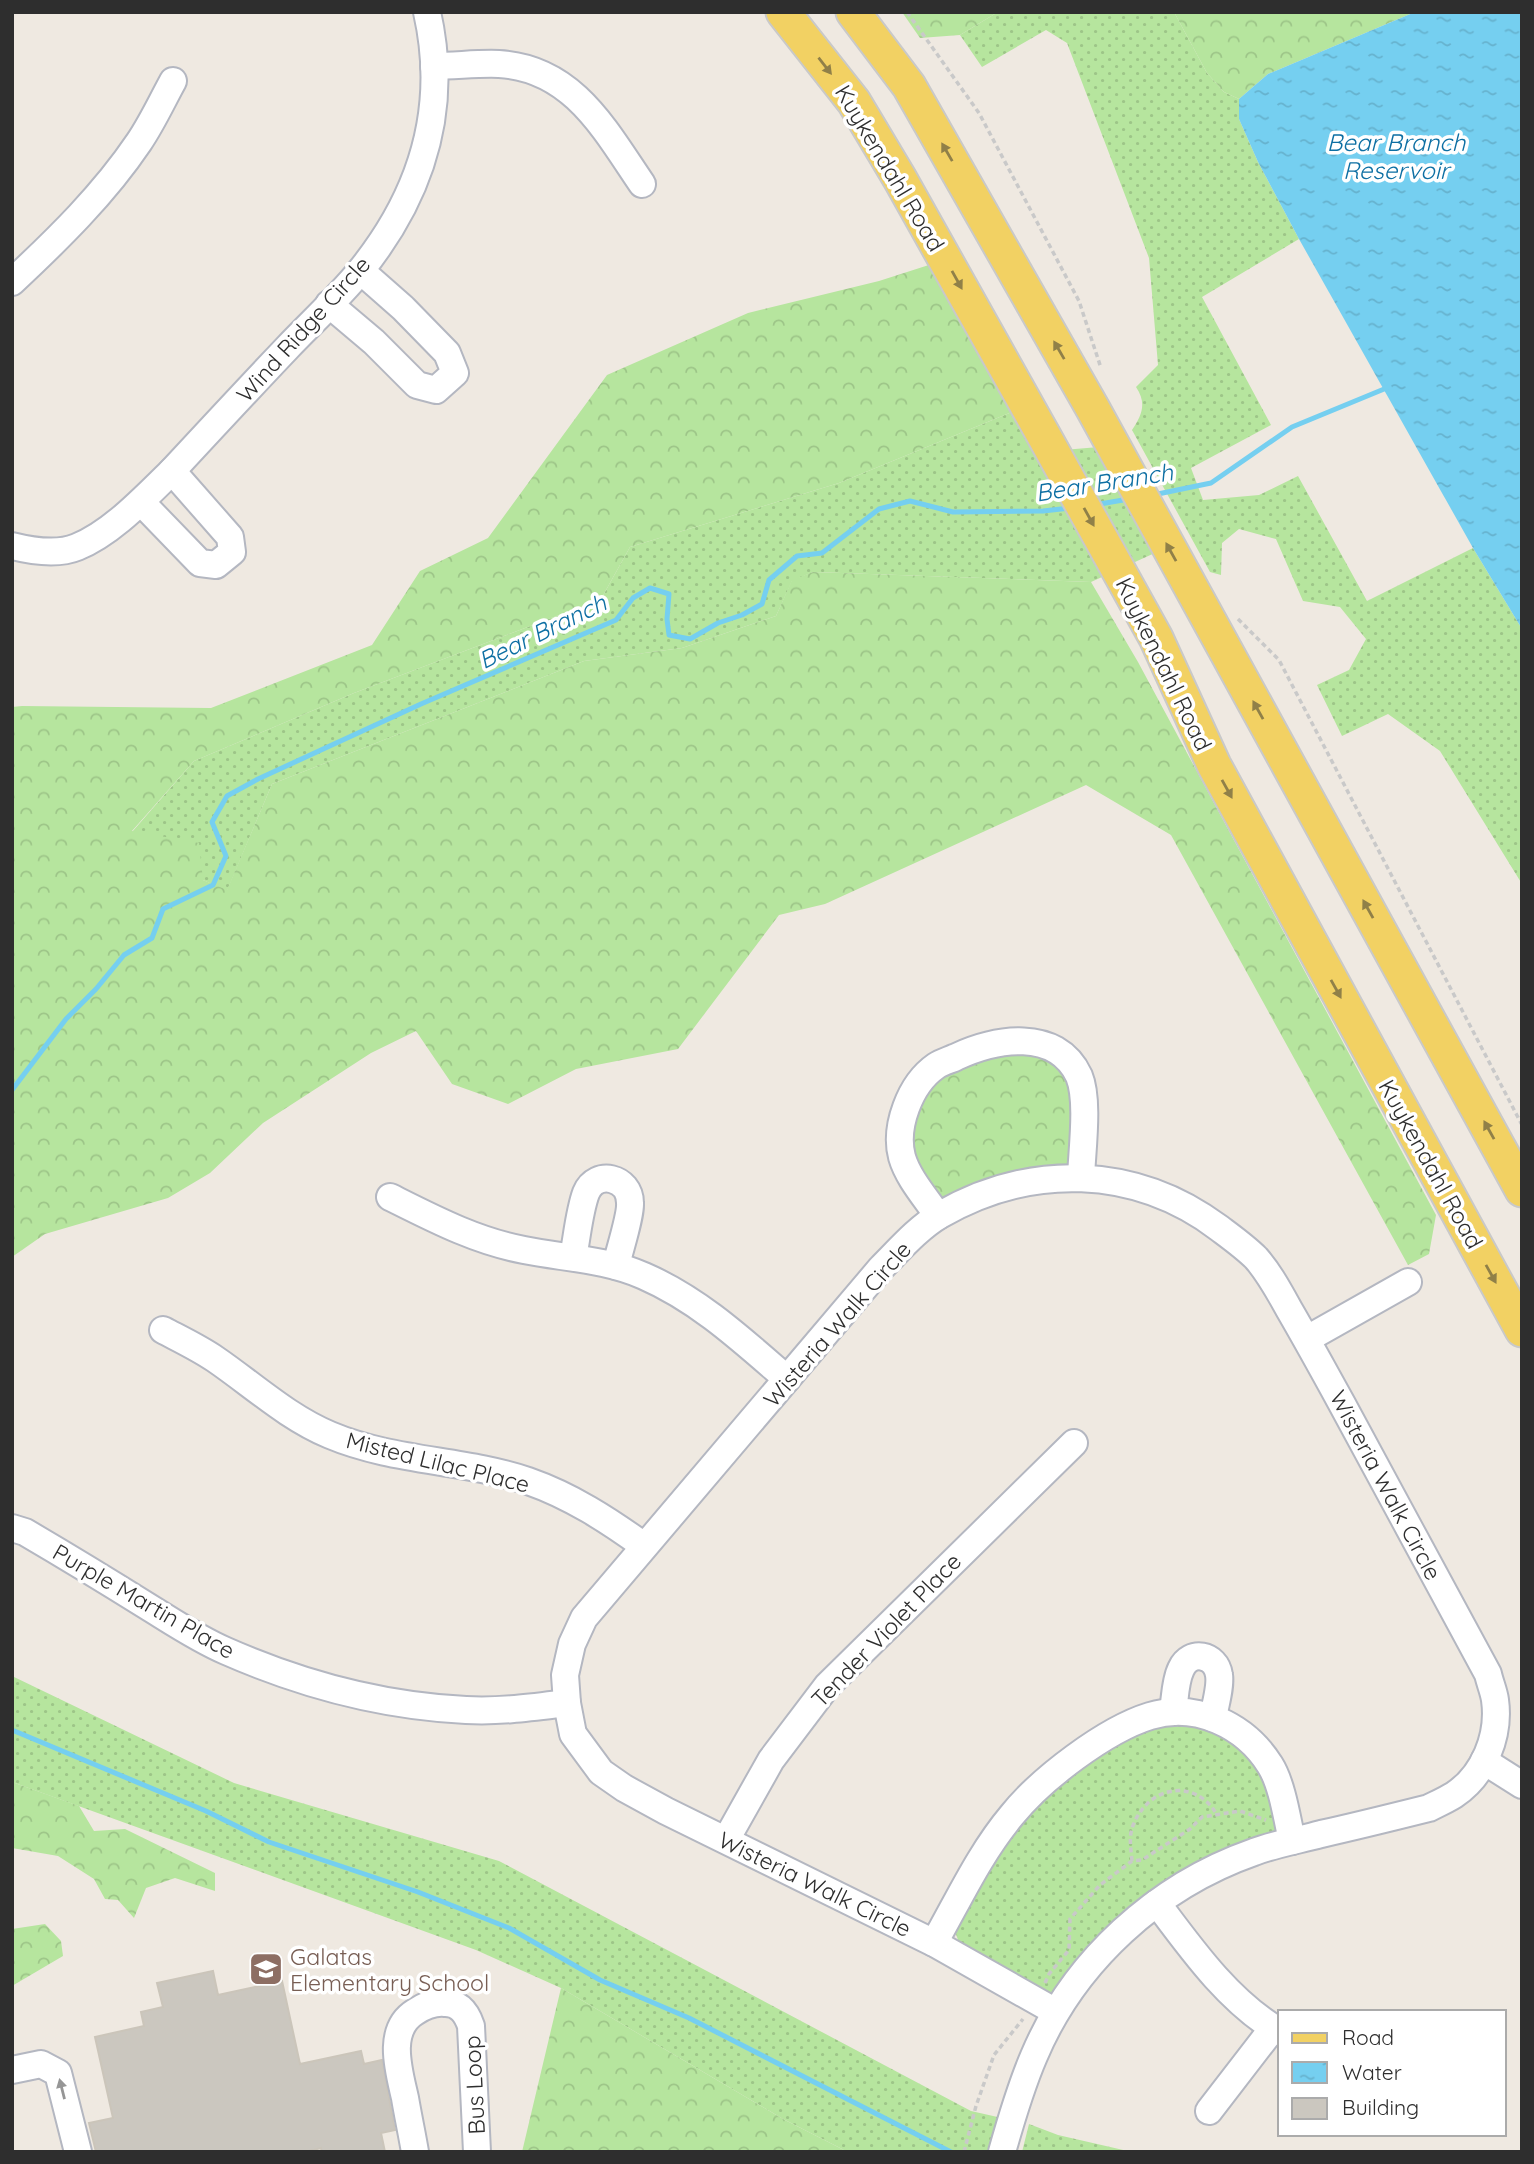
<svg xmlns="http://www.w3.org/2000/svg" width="1534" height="2164" font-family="Quicksand,sans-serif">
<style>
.grass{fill:url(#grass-dots)}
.forest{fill:url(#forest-crowns)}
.water{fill:url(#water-ripples)}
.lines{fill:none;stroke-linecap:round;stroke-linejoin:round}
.stream{stroke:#75cff0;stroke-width:5}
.building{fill:#cbc7bf;stroke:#cbc5ba;stroke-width:2}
.minor-casing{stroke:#b4b7c1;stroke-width:30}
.major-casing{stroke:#c9c9c9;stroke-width:37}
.path{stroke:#c9c9c9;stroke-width:3.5;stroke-dasharray:5 3.5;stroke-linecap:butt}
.minor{stroke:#fff;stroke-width:26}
.major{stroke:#f2d163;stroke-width:33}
.oneway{fill:#908048}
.oneway2{fill:#969696}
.labels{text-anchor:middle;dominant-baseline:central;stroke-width:7;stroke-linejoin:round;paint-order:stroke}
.street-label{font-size:23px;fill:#2e2e2e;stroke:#fff}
.education-label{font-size:23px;fill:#785e54;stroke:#fff;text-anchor:start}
.water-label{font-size:24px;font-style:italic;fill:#0d6fa3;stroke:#fff}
</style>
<defs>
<pattern id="grass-dots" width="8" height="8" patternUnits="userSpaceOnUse" patternTransform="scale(1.75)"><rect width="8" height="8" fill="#b6e59e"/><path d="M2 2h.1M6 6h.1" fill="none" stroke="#9dc588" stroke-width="1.8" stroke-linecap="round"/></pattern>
<pattern id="forest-crowns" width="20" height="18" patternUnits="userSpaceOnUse" patternTransform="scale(1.75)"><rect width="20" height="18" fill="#b6e59e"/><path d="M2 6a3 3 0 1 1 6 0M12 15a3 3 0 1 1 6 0" fill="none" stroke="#9dc588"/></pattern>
<pattern id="water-ripples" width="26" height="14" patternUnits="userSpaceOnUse" patternTransform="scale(1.75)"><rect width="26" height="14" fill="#75cff0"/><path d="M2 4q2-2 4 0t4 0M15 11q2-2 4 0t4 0" fill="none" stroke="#66b2ce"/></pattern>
</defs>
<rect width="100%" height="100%" fill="#efe9e1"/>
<g class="grass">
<path d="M998,12H1174L1207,73L1224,92L1239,99V119L1258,162L1299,239L1202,297L1271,425L1191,468L1203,500L1259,495L1298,476L1367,601L1473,548L1522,629V884L1440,751L1388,714L1342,736L1317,685L1349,670L1366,639L1340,607L1303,601L1276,539L1239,529L1222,543L1221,575L1210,572L1132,430C1142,415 1147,403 1136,387L1158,365L1149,258L1067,43L1046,30L982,67L960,35Z"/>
<path d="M1024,407L1063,450L1099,447L1157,552L1091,582L813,572L792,581L776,616L682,648L584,661L272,784L227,891L203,880L132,832L194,761L354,693L601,599L630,547L839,483Z"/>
<path d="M12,1676L234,1783L499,1861L971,2111L1002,2118L988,2152H848L783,2119L561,1988L476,1950L12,1782Z"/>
<path d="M1167,1722H1193L1229,1735L1258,1762L1271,1786L1278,1826L1272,1835L1056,1991L1047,1993L965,1947L958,1940L955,1931L1004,1842L1049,1792L1107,1747Z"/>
<path d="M1029,2124L1058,2135L1132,2152H1022Z"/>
</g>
<g class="forest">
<path d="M902,12H998L960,35L920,38Z"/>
<path d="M1174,12H1415L1268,74L1239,99L1224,92L1207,73Z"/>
<path d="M960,255L1024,407L839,483L630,547L601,599L354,693L194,761L132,831L199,843L203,880L227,890L272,784L584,661L682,648L776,616L792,580L813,572L1091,582L1138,662L1436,1215L1429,1254L1408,1265L1171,835L1086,785L825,904L779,915L678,1049L576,1069L508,1104L452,1084L416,1031L371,1053L263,1123L210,1173L168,1198L45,1234L12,1257V707L22,706L211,708L372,645L420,571L488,538L607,375L748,313L879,281Z"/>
<path d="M1018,1049L1056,1062L1077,1093L1069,1163L1061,1168L946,1199L938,1196L911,1155L910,1138L925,1090L953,1068Z"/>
<path d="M12,1782L79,1806L94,1831L125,1829L215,1873V1891L175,1878L146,1888L134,1918L118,1900L105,1899L94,1879L58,1856L12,1848Z"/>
<path d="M45,1924L61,1941L63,1956L12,1986V1929Z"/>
<path d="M561,1988L783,2119L848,2152H522Z"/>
</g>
<path class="water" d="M1415,12H1522V629L1473,548L1299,239L1258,162L1239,119V99L1268,74Z"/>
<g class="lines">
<g class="stream">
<path d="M1153,495L1211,483L1292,427L1389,387"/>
<path d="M1094,505L1129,499"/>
<path d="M12,1090L66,1019L96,989L124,955L152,938L163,909L213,885L226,856L212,822L227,796L258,779L421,704L616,620L633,598L650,588L669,594L667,619L669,635L690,639L718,623L742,615L762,604L769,580L797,556L822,553L879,509L910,501L953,512L1043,511L1070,508"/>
<path d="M12,1730L206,1811L269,1842L418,1892L509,1928L600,1980L689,2018L951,2152"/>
</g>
</g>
<path class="building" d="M213,1971L218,1995L282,1981L300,2064L361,2051L364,2064L382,2060L395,2130L381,2133L385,2152H322L321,2148L306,2152H96L89,2123L113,2118L95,2037L144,2026L141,2012L163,2007L157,1983Z"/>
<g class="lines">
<g class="minor-casing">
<g id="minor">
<path d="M434,66C456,66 478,63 499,64C573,68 605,130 642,184"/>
<path d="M12,282C58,239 104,194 139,142C152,123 162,101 173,81"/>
<path d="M329,304L374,342L417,385L436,390L455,373L447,353L403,308L361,271"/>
<path d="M141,502L200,563L216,565L232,552L230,537L172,471"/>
<path d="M12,546C32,551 58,555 77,547C112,533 145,497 172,471C210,430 249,388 288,347C312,322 339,297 361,270C422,194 449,109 427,12"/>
<path d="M390,1197C434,1219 476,1241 524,1250C564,1258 606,1259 644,1276C699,1300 742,1340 787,1379"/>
<path d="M938,1216C926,1198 908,1178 902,1157C894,1127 910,1084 936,1066C942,1062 950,1060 956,1057C995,1039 1056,1027 1079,1076C1089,1100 1082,1150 1081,1177"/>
<path d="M573,1257C577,1238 579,1212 586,1193C596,1169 630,1177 630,1203C631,1216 619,1251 616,1266"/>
<path d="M163,1330C180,1339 199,1348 215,1359C253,1385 287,1417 330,1435C394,1462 463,1459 528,1481C571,1496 608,1520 644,1546"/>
<path d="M1307,1339L1408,1282"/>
<path d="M12,1528L25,1532C66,1556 107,1581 147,1606C173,1622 198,1639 226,1651C301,1684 384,1706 466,1710C500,1712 534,1707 567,1703"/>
<path d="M1173,1712C1175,1699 1175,1681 1181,1669C1190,1649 1216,1654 1219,1675C1221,1687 1215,1705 1213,1718"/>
<path d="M1484,1761L1522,1785"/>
<path d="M726,1840L771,1760L827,1686L1074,1443"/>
<path d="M1157,1903C1192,1950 1229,2002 1280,2032"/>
<path d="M934,1943C959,1899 980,1853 1012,1815C1041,1779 1105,1730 1150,1716C1196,1702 1245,1725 1270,1765C1282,1784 1287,1818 1292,1841"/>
<path d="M12,2070L41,2064L58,2073L78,2152"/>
<path d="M1209,2111L1273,2028"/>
<path d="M415,2152C412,2134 408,2116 405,2098C399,2071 386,2030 415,2012C424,2006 434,2002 445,2003C460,2003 467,2014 471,2026L477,2152"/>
<path d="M1002,2152C1011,2120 1021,2086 1034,2056C1074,1961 1157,1886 1254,1852C1275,1844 1299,1840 1321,1834C1357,1826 1393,1817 1429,1808C1437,1804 1446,1800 1454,1795C1484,1775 1500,1736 1495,1700C1494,1692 1490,1683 1488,1674C1439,1584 1391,1494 1342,1404C1325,1373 1308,1342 1290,1311C1280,1293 1270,1274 1256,1258C1245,1247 1231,1237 1219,1228C1135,1165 1030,1163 940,1215C918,1228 899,1250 881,1268L584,1618L572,1644L565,1675L567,1703L573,1734L601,1772L624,1788L666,1811L934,1943L1056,2012"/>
</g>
</g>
<g class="major-casing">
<g id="major">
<path d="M783,12L854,102L900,179L1044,436L1156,638L1214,765L1522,1330"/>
<path d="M853,12L909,86L1093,409L1522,1190"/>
</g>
</g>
<g class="path">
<path d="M907,12L979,113L1079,301L1101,368"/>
<path d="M1238,619L1279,660L1522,1125"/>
<path d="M1132,1861C1131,1848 1128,1836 1134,1823C1150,1786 1194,1778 1216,1813"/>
<path d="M1045,1983L1049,1974L1069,1950L1070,1919L1100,1885L1132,1861L1142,1860L1190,1829L1202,1817L1240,1811L1266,1820"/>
<path d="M964,2152L976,2106L994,2055L1023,2019"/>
</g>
<use href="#minor" class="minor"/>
<use href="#major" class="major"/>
</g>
<defs><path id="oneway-solid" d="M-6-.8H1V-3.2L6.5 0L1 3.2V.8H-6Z" transform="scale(1.75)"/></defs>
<g class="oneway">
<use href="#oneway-solid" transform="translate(825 66) rotate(52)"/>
<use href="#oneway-solid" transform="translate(947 152) rotate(-120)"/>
<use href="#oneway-solid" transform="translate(957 280) rotate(61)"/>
<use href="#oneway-solid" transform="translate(1059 350) rotate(-120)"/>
<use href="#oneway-solid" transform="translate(1089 517) rotate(61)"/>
<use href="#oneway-solid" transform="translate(1171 552) rotate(-119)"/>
<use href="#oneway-solid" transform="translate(1258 710) rotate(-119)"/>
<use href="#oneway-solid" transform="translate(1227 789) rotate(61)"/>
<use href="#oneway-solid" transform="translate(1368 909) rotate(-119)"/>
<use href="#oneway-solid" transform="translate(1336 989) rotate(61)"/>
<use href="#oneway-solid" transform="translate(1489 1130) rotate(-119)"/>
<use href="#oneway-solid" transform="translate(1491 1274) rotate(61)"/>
</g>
<use class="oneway2" href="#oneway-solid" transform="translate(62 2089) rotate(-104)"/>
<defs>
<g id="school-square" transform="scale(1.75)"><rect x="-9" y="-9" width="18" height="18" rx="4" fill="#8d6e63" stroke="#fff"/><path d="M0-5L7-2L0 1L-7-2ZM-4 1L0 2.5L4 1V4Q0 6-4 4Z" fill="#fff"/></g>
</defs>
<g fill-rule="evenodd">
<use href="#school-square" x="266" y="1969"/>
</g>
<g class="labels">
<g class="street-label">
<text transform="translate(890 168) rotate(59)">Kuykendahl Road</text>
<text transform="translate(303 329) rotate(-48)">Wind Ridge Circle</text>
<text transform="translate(1164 664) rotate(64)">Kuykendahl Road</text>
<text transform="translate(1431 1164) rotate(61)">Kuykendahl Road</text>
<text transform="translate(837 1324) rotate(-49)">Wisteria Walk Circle</text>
<text transform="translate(438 1462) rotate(14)">Misted Lilac Place</text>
<text transform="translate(1386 1485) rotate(62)">Wisteria Walk Circle</text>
<text transform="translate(144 1601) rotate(30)">Purple Martin Place</text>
<text transform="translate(886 1630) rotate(-46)">Tender Violet Place</text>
<text transform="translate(815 1884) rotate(26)">Wisteria Walk Circle</text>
<text transform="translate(474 2085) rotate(-93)">Bus Loop</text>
</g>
<g class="education-label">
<text x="290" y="1956">Galatas<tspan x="290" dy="26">Elementary School</tspan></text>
</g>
<g class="water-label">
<text x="1396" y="142">Bear Branch<tspan x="1396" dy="28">Reservoir</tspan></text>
<text transform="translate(1104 482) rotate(-9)">Bear Branch</text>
<text transform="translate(542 631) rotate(-26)">Bear Branch</text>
</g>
</g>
<rect width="1534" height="2164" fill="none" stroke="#2e2e2e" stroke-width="28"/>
<rect x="1278" y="2010" width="228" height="126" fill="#ffffff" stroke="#ababab" stroke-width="2"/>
<rect x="1292" y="2033" width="35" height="10" fill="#f2d163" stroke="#ababab" stroke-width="2"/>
<text x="1342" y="2045" font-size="21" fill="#2e2e2e">Road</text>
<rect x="1292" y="2062" width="35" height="21" fill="url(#water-ripples)" stroke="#ababab" stroke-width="2"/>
<text x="1342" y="2080" font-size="21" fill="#2e2e2e">Water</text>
<rect x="1292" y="2098" width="35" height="21" fill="#cbc7bf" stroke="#ababab" stroke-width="2"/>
<text x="1342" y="2115" font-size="21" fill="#2e2e2e">Building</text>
</svg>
